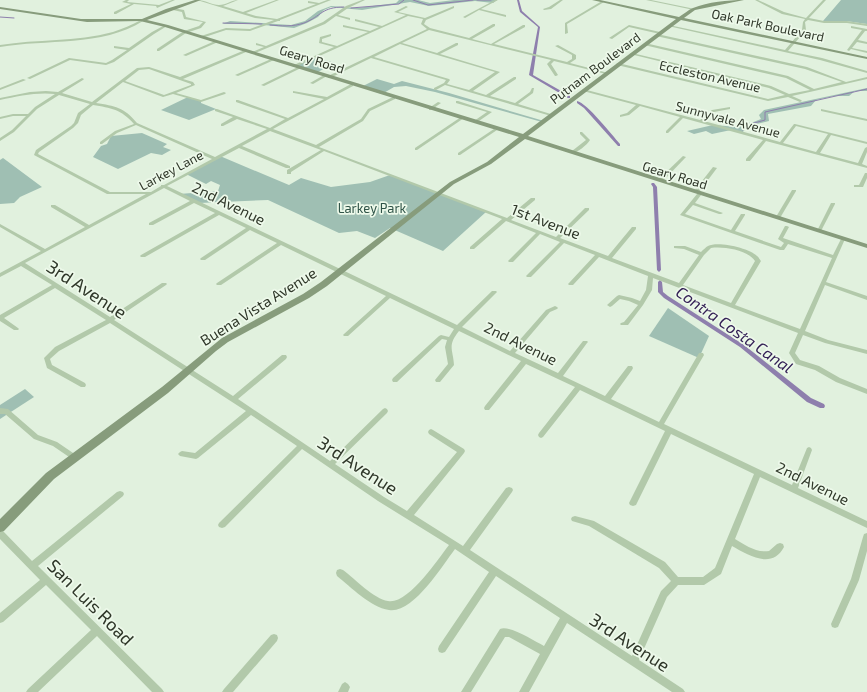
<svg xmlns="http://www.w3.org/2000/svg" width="867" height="692" font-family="'Exo 2',sans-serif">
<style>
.green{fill:#9fbfb3}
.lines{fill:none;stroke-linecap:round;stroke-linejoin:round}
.stream{stroke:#8e7fad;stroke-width:1}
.canal{fill:#8e7fad;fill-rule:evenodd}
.street{fill:#b2c9aa;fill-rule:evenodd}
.secondary{fill:#879c7c;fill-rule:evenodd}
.labels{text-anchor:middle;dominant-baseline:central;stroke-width:3.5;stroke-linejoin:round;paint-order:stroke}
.far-street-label{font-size:13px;fill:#2f3729;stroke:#edf9ea}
.far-park-label{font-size:13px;fill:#2f5347;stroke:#edf9ea}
.street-label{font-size:15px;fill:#2f3729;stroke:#edf9ea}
.water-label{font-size:16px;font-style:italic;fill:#342156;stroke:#edf9ea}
.near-street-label{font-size:18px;fill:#2f3729;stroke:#edf9ea}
</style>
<rect width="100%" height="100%" fill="#e1f1de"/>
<g class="green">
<path d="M399,0H418L430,3L454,0H497L493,3L475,1L429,6L410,2L362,10L331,7L324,10L318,17L307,23L294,28L253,24H222L230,21L291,25L305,21L318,11L331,6L357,8L396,3Z"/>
<path d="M841,0H867V24L846,21H823Z"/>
<path d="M315,57L335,63L316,73L294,66Z"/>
<path d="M377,79L394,84L402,81L449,93L544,121L542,122L435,92L406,86L394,87L382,94L361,87Z"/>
<path d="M867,88V91H855L849,96H835L816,100L811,106L768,114L769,121L748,126L742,133L731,130L712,134L706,131L694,134L687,131L713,125L738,127L741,121L751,123L761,119L759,115L764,110Z"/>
<path d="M188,97L201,101V103L216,109L189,120L161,110Z"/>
<path d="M142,133L167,144L163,147L171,150L162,155L151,153L118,169L93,157L101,146L107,144L111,136Z"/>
<path d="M220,156L289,185L301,178L331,187L370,182L390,175L486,212L443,251L390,228L375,238L357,231L339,233L268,200L199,203L179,194L218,191L220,185L211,181L206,184L186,174Z"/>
<path d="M3,158L42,187L20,197L14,203L0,204V160Z"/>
<path d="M668,308L709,336L699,358L649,336Z"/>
<path d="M25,389L34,397L0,419V405Z"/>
</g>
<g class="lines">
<g class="stream">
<path d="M413,0L428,5L473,0"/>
<path d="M477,0H491"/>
<path d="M351,8L399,4L404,0"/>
<path d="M0,17L14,18"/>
<path d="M223,23L262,24"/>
<path d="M270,25C281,26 293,27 304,23C322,16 321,7 344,7"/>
<path d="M743,130L747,125L765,120V112L867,89"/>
</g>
<g class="canal">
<path d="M517,0H519L522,11L540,27L533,75L570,96V98H568L529,75L538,27L520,12Z"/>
<path d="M577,101C587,103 612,135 620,144V146H618L584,108L577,103Z"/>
<path d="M652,183H654L657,187L661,270L659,272L657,270L653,187L651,184Z"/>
<path d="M660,280L662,282L663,292L668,296L744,345L811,398L824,404L825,406L824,408H820L807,402L740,347L664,298L658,292V282Z"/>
</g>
<g class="street">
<path d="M126,0H129L127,2L159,5L172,0H175L157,8L156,6L134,4L116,14H114V12L131,4L122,2Z"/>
<path d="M197,0C205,0 212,5 219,5C226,5 232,0 238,0L223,6L243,12L276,0H279L246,13L256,16L277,19L316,4L308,3V1L319,3L327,0H331L280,20V21H278L250,31L226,30L202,38L201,36L226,28L250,29L274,20L255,18Z"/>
<path d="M362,0H365L348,8L338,15L350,18V20L336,16L325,24L253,54L250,53L264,47L256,45V43L266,46L323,22L346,6Z"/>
<path d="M495,0H498L481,9L506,15V17L479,10L465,18L463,17Z"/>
<path d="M560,0H563L551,9L544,10L543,9L549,7Z"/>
<path d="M646,0H651L695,9L694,10Z"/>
<path d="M755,0H758L784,12L806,18L823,0H826L809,18L824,21H847L867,24V26L847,23H824L808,20L805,22L806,30L788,51L822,58L867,71V73L820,60L668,26L669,25L785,50L802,30L803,22L805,19L782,14Z"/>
<path d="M602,1L604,2L567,24L568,33L565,34V23Z"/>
<path d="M406,6L408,7L398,12L425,18L454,6V8L426,20L424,24L430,28L469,38L493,24H495V26L472,39L491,44L523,25H525V27L494,44L567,62L572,59V55L555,46L558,45L576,55V59L570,63L608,73L606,74L554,61L551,64L558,75L556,76H555L547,64L551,60L429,30L402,43L437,53L456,43H458V45L440,54L500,72L473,91L486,95L514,77H516V79L490,96L515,103L530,92L532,88H534L533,93L518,104L554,115L551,116L445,85L436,90H434V88L444,83L446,80L371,58L330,78H328V76L427,29L421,24L423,19L408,16L295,67L292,66L307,59L293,54V52L310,58L334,47L319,43L320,37L331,34V36L322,39V42L337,46L368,32L343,27V25L370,31L379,27L355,21V19L382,26L406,15L394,12ZM400,44L495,72L469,90L447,84L450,80L449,79L374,57Z"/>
<path d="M173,8L184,10L186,17L206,22L201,28L186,33L159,51H157V49L184,31L199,26L203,22L184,19L182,12L173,10Z"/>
<path d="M141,20L143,21C102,47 46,39 0,47V45C37,39 76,42 113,32C122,29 132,25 141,20Z"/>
<path d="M165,25L167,26L154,34L114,62L106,65L70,60L30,79L27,78L69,58L106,63L112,60L127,50L114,48V46L129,48L152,32Z"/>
<path d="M629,25L660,32L662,33L660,34L629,27L612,39L609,38Z"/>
<path d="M851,26L867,29V31H865L858,40L867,42V44L857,42L852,48L867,51V53L851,49L849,51L847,50L862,30L851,28Z"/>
<path d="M657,34L807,67L846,82L867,77V79L792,96L801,100L802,101L800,102L788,97L768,101L617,65L616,64L618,63L768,99L785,95L769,88L630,54L632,53L771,86L789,94L810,90L786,78L644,45V43H645L788,76L814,89L842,82L805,69L656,36Z"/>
<path d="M215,41L218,42L186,56L183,55Z"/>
<path d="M245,50H246V52L183,79L193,82L195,85L176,93L201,100L224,92L226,93L225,94L201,102L173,94L163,97L123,82L96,103C115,106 124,107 137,123L215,157L267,129L237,119L223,126H221V124L233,117L215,111V109H217L270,128L285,119L236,102V100H238L288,118L324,99L294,93H293V91L327,97L351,84H353V86L273,129L316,145L361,119L368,109L393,97H395V99L370,111L363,121L319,147L507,218L531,198H535V200L511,220L556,237L585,208H589V210L560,238L608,256L632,227H636V229L612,258L679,283L699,255L684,249L674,248V246H685L701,252C703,250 706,247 708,246C718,241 749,248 757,256C758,256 760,260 761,261L735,305L800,329L832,258L788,244L784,250H780L680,215L697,194H699L701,195L695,203L723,213L721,214H719L693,205L685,214L731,230L741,214H745V215L735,231L781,247L784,243L778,239L785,226H787L789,227L783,238L833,255L841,239V238H845V239L826,282L867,296V300L825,285L805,331L828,340L867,350V354L825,343L803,335L795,353L800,360L819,366L840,378L867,389V394L836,382L815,370L796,364L789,353L798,333L653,278L652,290L643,305L628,325H621L620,324L621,323L624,322L638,305L629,301L620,299L612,306L610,307L607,305L617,296L619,295L632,298L640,301L646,290L648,276L599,257L573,285H569L568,284L569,283L595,255L564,243L531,277H527L526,276L560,242L540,234L513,262H509L508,261L536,233L506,221L474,249H470V247L502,219L324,151L291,172V174H287V170L321,150L270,131L242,146L290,166V168H286L239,148L167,186L457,325L492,291H496L497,292L462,327L510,351L546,310L555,306L557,307L558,308L557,309L550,312L515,353L558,373L583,341H587L588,342L587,343L563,376L605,396L628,366H632L633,368L632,370L611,399L659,422L699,353H703L704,355L664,424L792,485L807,448L809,447L811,448L812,450L798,488L867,521V528L760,477L735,539C745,545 756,553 769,551L777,544L780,543L783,544L784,547C772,570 748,555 732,546L721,574L704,585H678L667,597L639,660L683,689L685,692H672L567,623L529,692H519L540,654L509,637H505L471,692H461L500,629C510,625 534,641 544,646L560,618L496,576L445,652L442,653L439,652L438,649L439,646L489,572L455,549C442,566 413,614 389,610C370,607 351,587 337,576L336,573L337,570L340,569L343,570C355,579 374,599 388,601C408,605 438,559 449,545L378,501L302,449L225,527L222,528L219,527L218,525L219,523L297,446L251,415L198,458L196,459L180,456L178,454L180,452L182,451L195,453L246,411L110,323L59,351L50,359L52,365L85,383L86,385L85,387H81L47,368L44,358L55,347L106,320L55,288L4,318L18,328L19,329L18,330H14L0,321V315L52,285L21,266L0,277V273L41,251L0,227V224L45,249L85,227L51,207V205H55L89,225L146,194H107L34,155L36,150L71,126L74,123L78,113L90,104L59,95L37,109L14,132L0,141V138L12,130L26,116H13L0,119V117L13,114H28L35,107L55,94C37,92 18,96 0,100V98L30,92L46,91L58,92L82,78L84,79L83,80L62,93L92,102L137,68L149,67L180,77ZM149,69L191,84V85L164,95L125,81L139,70ZM93,105C111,108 121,109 134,124L115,131L100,142V144H102L117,133L136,125L212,159L164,185H161V186L151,192H110L38,154L39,152L73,128L78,123L81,115ZM164,188L190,201L149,223V225H153L194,203L215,213L141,255L140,256L141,257H145L219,215L246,228L201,258L200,259L201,260H205L250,230L277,243L217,283L216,284L217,285H221L281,245L386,296L344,334L343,335L344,336H348L390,298L454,329L449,337L441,335L439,336L393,378L392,380L393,382H397L442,339L447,340L445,347L448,364L435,380L436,382H440L454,365C453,349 447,346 459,331L521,361L485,406L484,408L485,410H489L526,364L575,387L539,433L538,435L539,437L541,438L543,437L580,390L665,431L629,503L630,505L633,506L636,505L671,434L754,474L715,568L703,577H678L665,562L594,521L575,516L572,517L571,519L572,521L589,526L659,568L671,581L661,591L632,656L470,550L512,492L513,490L512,488L509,487L506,488L463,546L414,515L464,453L465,451L464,449L433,430L431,429L429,430L428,432L429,434L457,452L407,511L384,497L335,464L387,413L388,411L387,409L385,408L383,409L330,461L238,399L286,359L287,357L286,355H282L233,396L114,320L166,285L167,284L166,283H162L110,317L25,263ZM711,248C723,246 748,250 755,261L731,303L683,285L704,255Z"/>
<path d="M271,59L274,60L238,76L235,75Z"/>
<path d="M298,67L301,68L264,86L261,85Z"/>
<path d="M324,75L327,76L313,84L310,83Z"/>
<path d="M23,79L26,80L0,90V88Z"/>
<path d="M583,89L700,120L712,110L730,107V109L714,112L704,121L780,142L794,124H795L867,142V144L831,135L820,153L858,163L865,148L867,147V152L862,164L867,166V168L766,141L750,161H746V159L763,140L683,118L668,133H666V131L680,117L640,106L629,115L620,117V115L627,113L636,105L583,91ZM796,126L828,134L816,152L783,143Z"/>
<path d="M456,101H458L492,112L476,123H474V121L487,112L456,103Z"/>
<path d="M438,102L441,103L431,110H429V108Z"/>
<path d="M821,109L867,119V121L821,111Z"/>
<path d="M461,117L464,118L417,150H415V148Z"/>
<path d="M494,129L497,130L460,155H458V153Z"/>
<path d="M580,132H582L590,140C587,145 577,153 572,153V151L586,140L580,134Z"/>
<path d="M683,156L686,157L663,181H659V179Z"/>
<path d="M713,167L717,168L699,192H695V190Z"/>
<path d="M865,173H867V178L863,187H854V185H859Z"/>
<path d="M792,190H796V191L780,218H776V217Z"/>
<path d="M831,203H835V204L821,231L819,232H817V231Z"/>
<path d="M0,408L8,409L38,435L57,442L76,455L78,457L76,459L74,460L72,459L53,446L34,439L5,414H0Z"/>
<path d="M120,491L123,492L124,494L123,496L38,566L162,689L164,692H152L97,636L38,692H26L28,689L91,630L46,585L3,622L0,623V613L40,580L0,539V530L3,531L32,561L117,492Z"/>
<path d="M867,533V551L859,580L838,627L835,628L832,627L831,624L851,579L863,537L864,534Z"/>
<path d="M274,634L277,635L278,638L277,641L233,692H222L224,689L271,635Z"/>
<path d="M345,682L348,684L350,687L348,692H338L342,684Z"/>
</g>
<path class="secondary" d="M195,0H201L147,20L168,25L523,134L676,19L592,0H600L679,17C684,14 688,10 693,8C708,2 728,0 744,0L695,10L684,18L867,57V59L681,20L528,136L867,244V248L525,139L491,164L454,184L327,286L309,298L228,342L216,351L168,393L54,479L4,531L0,532V519L46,473L162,387L222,338L303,294L321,282L450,182L487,162L519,137L165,27L140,21L87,22L0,9V7L81,19H142L166,9Z"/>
</g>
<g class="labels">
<g class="far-street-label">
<text transform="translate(768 25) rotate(12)">Oak Park Boulevard</text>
<text transform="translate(312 59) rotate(17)">Geary Road</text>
<text transform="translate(595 68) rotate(-37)">Putnam Boulevard</text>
<text transform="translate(710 76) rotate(13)">Eccleston Avenue</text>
<text transform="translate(728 119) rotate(15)">Sunnyvale Avenue</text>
<text transform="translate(171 170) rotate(-28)">Larkey Lane</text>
<text transform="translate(675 175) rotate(17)">Geary Road</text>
</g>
<g class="far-park-label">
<text x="372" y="208">Larkey Park</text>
</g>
<g class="street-label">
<text transform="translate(229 203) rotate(26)">2nd Avenue</text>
<text transform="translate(546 221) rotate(21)">1st Avenue</text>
<text transform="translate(258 306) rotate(-32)">Buena Vista Avenue</text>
<text transform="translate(521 343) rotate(26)">2nd Avenue</text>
<text transform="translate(813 483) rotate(26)">2nd Avenue</text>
</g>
<g class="water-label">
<text transform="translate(735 329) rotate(35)">Contra Costa Canal</text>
</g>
<g class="near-street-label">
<text transform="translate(87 289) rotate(33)">3rd Avenue</text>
<text transform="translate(358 465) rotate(33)">3rd Avenue</text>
<text transform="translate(91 602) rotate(45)">San Luis Road</text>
<text transform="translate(630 642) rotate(33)">3rd Avenue</text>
</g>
</g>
</svg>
